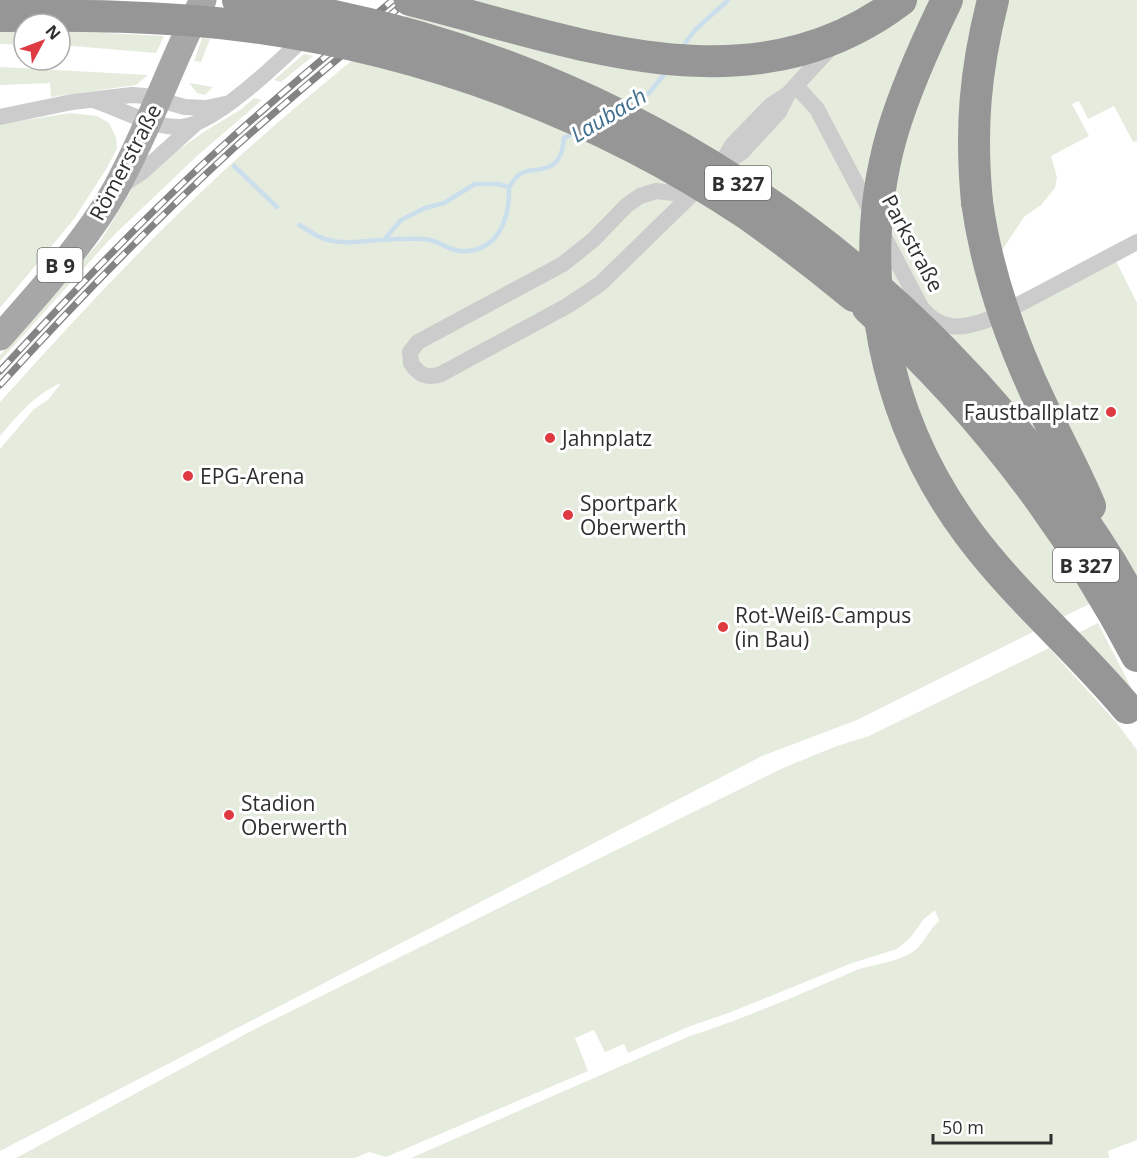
<svg xmlns="http://www.w3.org/2000/svg" width="1137" height="1158" font-family="'Open Sans',sans-serif">
<style>
.green{fill:#e5ecde}
.lines{fill:none;stroke-linecap:round;stroke-linejoin:round}
.stream{stroke:#cbdeeb;stroke-width:4.5}
.street{stroke:#ccc;stroke-width:16}
.primary{stroke:#a7a7a7;stroke-width:27}
.highway{stroke:#969696;stroke-width:32}
.rail-casing{stroke:#848484;stroke-width:7}
.rail{stroke:#fff;stroke-width:4.5;stroke-dasharray:14;stroke-linecap:butt}
.highway-bridge{stroke:#969696;stroke-width:32}
.poi-dot{fill:#df3942;stroke:#fff;stroke-width:2}
.labels{text-anchor:middle;dominant-baseline:central;stroke-width:6;stroke-linejoin:round;paint-order:stroke}
.shield{fill:#fff;stroke:#6d6d6d;stroke-width:1.5}
.shield-label{font-size:20px;font-weight:bold;fill:#2f2f2f}
.street-label{font-size:21px;fill:#2f2f2f;stroke:#fff}
.poi-label{font-size:21px;fill:#2f2f2f;stroke:#fff;text-anchor:start}
.water-label{font-size:22px;font-style:italic;fill:#406f8f;stroke:#fff}
</style>
<rect width="100%" height="100%" fill="#fff"/>
<g class="green">
<path d="M426,0H1137V141L1133,142L1114,106L1088,119L1079,101L1072,104L1089,136L1051,156L1057,177L1055,188L1041,205L1024,217L999,255L1015,313L1116,261L1137,303V580L857,720L762,756L0,1151V449L34,409L48,400L61,383C34,395 19,414 0,436V402C64,331 128,261 198,195C270,126 349,63 426,0Z"/>
<path d="M0,31H24V45L0,44Z"/>
<path d="M60,31H69L164,36L156,53L60,45Z"/>
<path d="M202,38L210,39L201,62L194,61Z"/>
<path d="M304,54L313,56L281,82L274,80Z"/>
<path d="M0,67L148,75L136,85L51,97L50,83L0,85Z"/>
<path d="M189,83L213,87L205,95L197,93Z"/>
<path d="M254,98L262,100L197,156L113,236L0,361V355L101,240L138,179L205,131L240,110Z"/>
<path d="M70,113L97,116L109,123L116,137L117,148L108,166L74,219L0,308V124Z"/>
<path d="M1098,623L1137,699L1078,633Z"/>
<path d="M1049,648L1116,722L1137,750V1140L1108,1151L1109,1158H411L690,1036C746,1018 798,995 852,972C870,964 892,964 909,954C924,947 927,931 939,921L935,910L923,920L911,937L897,949L852,963L731,1012L688,1027L628,1053L624,1044L605,1052L594,1030L575,1038L588,1071L386,1157L369,1152L355,1158H16L255,1029L503,906L783,768L837,746L869,736Z"/>
</g>
<g class="lines">
<g class="stream">
<path d="M683,46L695,30L728,0"/>
<path d="M627,107L649,93L667,71"/>
<path d="M234,166L277,207"/>
<path d="M299,225C308,230 318,238 328,240C352,246 377,238 402,239C411,239 421,238 430,240C440,242 449,250 460,251C498,253 510,219 509,187C513,182 516,175 522,173C529,169 537,171 545,168C560,165 563,150 564,138L574,133"/>
<path d="M384,240L401,220L425,208L444,203L475,184H497L509,187"/>
</g>
<g class="street">
<path d="M796,86L817,109L921,307C943,335 968,328 997,316L1137,242"/>
<path d="M93,100C121,109 150,127 180,127C213,127 283,58 308,34"/>
<path d="M0,117L72,102L132,95L145,96L185,107L206,108L225,104"/>
<path d="M725,157L733,144L771,105L788,94L836,42"/>
<path d="M121,186L142,172L194,125"/>
<path d="M691,195L656,191L640,196L627,205L593,240L563,264L418,342L410,352L411,363C419,375 427,379 441,374L567,306L600,284L721,166L742,152L779,112L788,94"/>
</g>
<path class="primary" d="M0,337C39,293 86,241 115,190C149,129 171,62 203,0"/>
<g class="highway">
<path d="M977,202C970,129 975,71 993,0"/>
<path d="M868,308C978,407 1068,525 1137,656"/>
<path d="M1111,563L1137,608"/>
</g>
<g class="rail-casing">
<g id="rail">
<path d="M0,371C73,292 147,214 227,142C281,93 337,47 393,0"/>
<path d="M0,385C75,303 152,223 234,148C291,97 350,49 408,0"/>
</g>
</g>
<use href="#rail" class="rail"/>
<g class="highway-bridge">
<path d="M238,0C600,45 918,255 1111,563"/>
<path d="M410,0C572,40 750,115 901,0"/>
<path d="M947,0C926,43 906,87 892,134C853,271 884,420 969,534C1016,597 1077,648 1127,708"/>
<path d="M0,16C82,15 163,16 245,26C423,49 598,114 747,214C784,240 819,267 854,296"/>
<path d="M977,202C987,274 1011,341 1042,406C1058,440 1076,472 1090,506"/>
</g>
</g>
<g class="poi-dot">
<circle cx="1111" cy="412" r="6"/>
<circle cx="550" cy="438" r="6"/>
<circle cx="188" cy="476" r="6"/>
<circle cx="568" cy="515" r="6"/>
<circle cx="723" cy="627" r="6"/>
<circle cx="229" cy="815" r="6"/>
</g>
<g class="labels">
<g class="shield">
<rect x="705" y="166" width="66" height="34" rx="4.5"/>
<rect x="37.5" y="248" width="45" height="34" rx="4.5"/>
<rect x="1053" y="548" width="66" height="34" rx="4.5"/>
</g>
<g class="shield-label">
<text x="738" y="183">B 327</text>
<text x="60" y="265">B 9</text>
<text x="1086" y="565">B 327</text>
</g>
<g class="street-label">
<text transform="translate(125 162) rotate(-62)">Römerstraße</text>
<text transform="translate(913 243) rotate(62)">Parkstraße</text>
</g>
<g class="poi-label">
<text x="1099" y="412" text-anchor="end">Faustballplatz</text>
<text x="562" y="438">Jahnplatz</text>
<text x="200" y="476">EPG-Arena</text>
<text x="580" y="503">Sportpark<tspan x="580" dy="24">Oberwerth</tspan></text>
<text x="735" y="615">Rot-Weiß-Campus<tspan x="735" dy="24">(in Bau)</tspan></text>
<text x="241" y="803">Stadion<tspan x="241" dy="24">Oberwerth</tspan></text>
</g>
<g class="water-label">
<text transform="translate(608 114) rotate(-31)">Laubach</text>
</g>
</g>
<g transform="translate(42 42) rotate(49)"><circle r="28" fill="#ffffff" stroke="#acacac" stroke-width="1.5"/>
<path d="M0-4.5L10 22L0 15L-10 22Z" fill="#df3942"/>
<text y="-9" font-size="16" font-weight="bold" text-anchor="middle" fill="#2f2f2f">N</text>
</g>
<path d="M933 1134v9h118v-9" fill="none" stroke="#2f2f2f" stroke-width="3"/>
<text x="942" y="1134" font-size="18" fill="#2f2f2f" stroke="#ffffff" stroke-width="4.5" paint-order="stroke">50 m</text>
</svg>
